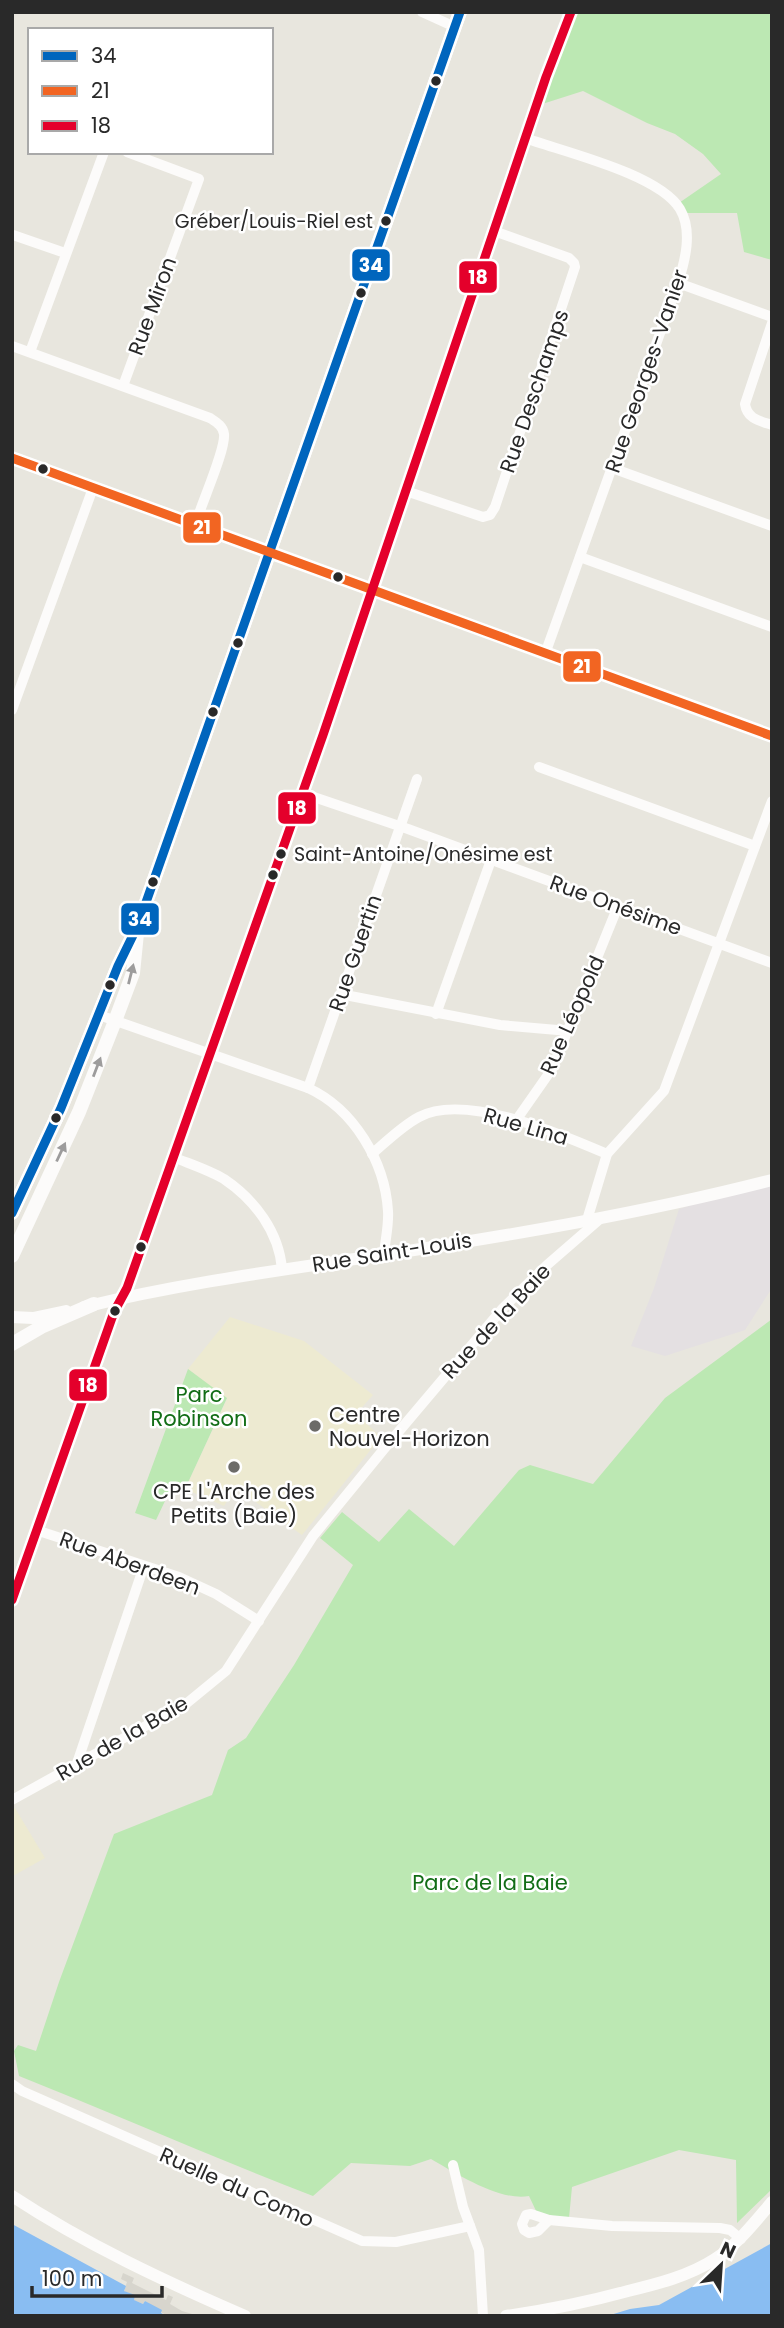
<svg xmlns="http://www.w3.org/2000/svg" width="784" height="2328" font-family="Poppins,sans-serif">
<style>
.industrial{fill:#e4e0e2}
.education{fill:#edead1}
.green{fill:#bce8b3}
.plaza{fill:#d7d5cd}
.water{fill:#89bdf2}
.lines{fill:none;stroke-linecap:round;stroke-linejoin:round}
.minor{stroke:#fcfbfa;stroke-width:10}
.tertiary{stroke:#fcfbfa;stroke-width:12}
.secondary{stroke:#fcfbfa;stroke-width:14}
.bus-1-casing{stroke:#fff;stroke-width:14}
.bus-2-casing{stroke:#fff;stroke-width:14}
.bus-3-casing{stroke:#fff;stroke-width:14}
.bus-1{stroke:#0065bd;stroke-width:9}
.bus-2{stroke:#f26522;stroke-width:9}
.bus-3{stroke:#e4002b;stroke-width:9}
.oneway{fill:#9d9c9c}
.bus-dot{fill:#292929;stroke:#fff;stroke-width:2.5}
.poi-dot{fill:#6c6b68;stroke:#fff;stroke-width:2.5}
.labels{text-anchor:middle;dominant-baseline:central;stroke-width:5;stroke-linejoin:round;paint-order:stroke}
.bus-label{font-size:19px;fill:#292929;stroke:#fff;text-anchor:end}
.street-label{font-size:21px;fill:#292929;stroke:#fff}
.park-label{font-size:21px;fill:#126d16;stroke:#fff}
.poi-label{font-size:21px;fill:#292929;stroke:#fff;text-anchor:start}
.line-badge{stroke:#fff;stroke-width:2.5}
.badge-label{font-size:19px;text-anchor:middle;font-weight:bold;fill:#fff}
</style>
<rect width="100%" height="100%" fill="#e8e6de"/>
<path class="industrial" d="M772,1179V1288L745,1330L665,1356L631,1346L654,1288L679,1209Z"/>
<g class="education">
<path d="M230,1317L304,1341L373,1395L356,1414L381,1437L302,1535L236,1488L224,1506L185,1489L227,1399L188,1369Z"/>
<path d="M15,1808L45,1858L13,1876L12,1810Z"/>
</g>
<g class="green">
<path d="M571,12H772V260L744,252L737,213H681L676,205L721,174L703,154L675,134L647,123L583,91L536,106Z"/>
<path d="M772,1319V2189L737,2223L736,2160L679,2150L572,2187L569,2218L538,2215L529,2196C501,2202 455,2173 431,2159L410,2166L351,2163L313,2196C214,2158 117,2115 19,2076L14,2051L18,2045L36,2051L59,1982L114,1834L212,1795L228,1750L246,1738L294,1665L353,1565L320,1538L342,1512L379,1542L409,1509L454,1546L519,1470L530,1465L593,1484L665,1398Z"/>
<path d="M188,1369L227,1398L185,1489L173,1484L156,1520L135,1513Z"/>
</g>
<path class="plaza" d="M123,2273L134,2278L132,2283L166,2300L168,2295L173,2297L170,2304L182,2311L199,2316H167L145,2301L143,2304L133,2300L124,2291L127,2282L121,2279Z"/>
<g class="water">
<path d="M12,2224L126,2286L124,2291L135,2295L134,2300L143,2304L145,2301L162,2310L161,2313L167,2316H12Z"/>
<path d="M772,2243V2316H607L630,2309L659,2305Z"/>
</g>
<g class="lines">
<g class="minor">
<path d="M422,12L455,27"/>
<path d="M525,138C564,152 659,174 680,209C693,231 685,261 678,283L545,654"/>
<path d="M13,235L65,253"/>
<path d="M678,283L772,317"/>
<path d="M772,323L745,404C747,419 760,421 772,425"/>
<path d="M12,346L210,418C216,422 223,426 224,434C226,450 200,506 195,526"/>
<path d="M30,352L104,152"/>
<path d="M123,386L199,179L127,152"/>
<path d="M12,458L772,736"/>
<path d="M612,468L772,526"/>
<path d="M406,491L483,517L490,515L495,507L575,267L574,263L569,258L494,231"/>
<path d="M580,557L772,627"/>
<path d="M12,710L93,488"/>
<path d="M539,767L755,846"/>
<path d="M302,793L408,829L772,963"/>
<path d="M340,994L500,1025L569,1031"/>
<path d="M436,1014L491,860"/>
<path d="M99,1015L308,1088C354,1109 385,1162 388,1211C389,1225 385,1241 384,1255"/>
<path d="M308,1088L417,779"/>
<path d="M517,1119L552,1069L618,906"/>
<path d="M372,1154C387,1141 402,1126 419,1117C465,1092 563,1135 607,1154"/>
<path d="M173,1157C190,1164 209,1170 224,1179C255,1200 279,1232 282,1269"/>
<path d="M587,1220L607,1154L664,1091L772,801"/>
<path d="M36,1530L179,1577L216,1594L259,1621"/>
<path d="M12,1600L114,1312L127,1288L323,735L546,77L571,12"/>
<path d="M76,1766L144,1566"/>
<path d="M12,1800L187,1703L226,1671L313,1536L384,1449L503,1308L547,1265L600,1219"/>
<path d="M12,2084L22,2091L362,2241L396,2242L470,2226"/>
<path d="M453,2165L463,2207L479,2250L483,2316"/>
<path d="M531,2214L549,2220L538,2231L529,2233L524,2230L522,2224L526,2215Z"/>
<path d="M549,2220L612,2226L720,2228L730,2230L741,2239"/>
</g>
<g class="tertiary">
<path d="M84,1307C182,1283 282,1270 382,1255C512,1235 644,1213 772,1180"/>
<path d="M12,1317L33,1318L66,1311"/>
<path d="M12,2196C85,2244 164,2281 245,2316"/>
<path d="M506,2316C548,2310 588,2302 628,2291C657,2284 689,2276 715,2259C738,2244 754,2223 772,2202"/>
</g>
<g class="secondary">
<path d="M12,1213L61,1108L118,966L138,925L460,12"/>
<path d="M12,1256L79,1112L115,1021L133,973L137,933"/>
<path d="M12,1344L43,1326L94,1304"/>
</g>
<g class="bus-1-casing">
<path id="bus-1" d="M12,1213L61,1108L118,966L138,925L460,12"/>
</g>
<g class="bus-2-casing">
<path id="bus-2" d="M12,458L772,736"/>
</g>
<g class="bus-3-casing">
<path id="bus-3" d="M12,1600L114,1312L127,1288L323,735L546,77L571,12"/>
</g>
<use href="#bus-1" class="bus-1"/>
<use href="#bus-2" class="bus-2"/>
<use href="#bus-3" class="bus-3"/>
</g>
<defs><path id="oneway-solid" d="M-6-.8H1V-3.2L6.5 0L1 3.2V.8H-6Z" transform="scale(1.75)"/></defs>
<g class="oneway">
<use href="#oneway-solid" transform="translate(131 974) rotate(-76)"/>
<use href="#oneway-solid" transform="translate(97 1067) rotate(-69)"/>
<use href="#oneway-solid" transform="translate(61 1152) rotate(-65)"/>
</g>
<g class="bus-dot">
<circle cx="436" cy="81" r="6"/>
<circle cx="386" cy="221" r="6"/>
<circle cx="361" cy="293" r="6"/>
<circle cx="43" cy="469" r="6"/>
<circle cx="338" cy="577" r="6"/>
<circle cx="238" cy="643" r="6"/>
<circle cx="213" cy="712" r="6"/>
<circle cx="281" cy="854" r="6"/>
<circle cx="273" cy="875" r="6"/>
<circle cx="153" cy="882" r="6"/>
<circle cx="110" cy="985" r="6"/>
<circle cx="56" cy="1118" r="6"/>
<circle cx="141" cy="1247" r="6"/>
<circle cx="115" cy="1311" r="6"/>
</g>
<g class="poi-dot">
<circle cx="315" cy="1426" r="7"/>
<circle cx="234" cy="1467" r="7"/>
</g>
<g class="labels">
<g class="bus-label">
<text x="373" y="221">Gréber/Louis-Riel est</text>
<text x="294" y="854" text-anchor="start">Saint-Antoine/Onésime est</text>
</g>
<g class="street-label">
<text transform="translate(152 306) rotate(-70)">Rue Miron</text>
<text transform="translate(646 371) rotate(-71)">Rue Georges-Vanier</text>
<text transform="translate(534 391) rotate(-71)">Rue Deschamps</text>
<text transform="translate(616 905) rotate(20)">Rue Onésime</text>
<text transform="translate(355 953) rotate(-71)">Rue Guertin</text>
<text transform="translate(572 1015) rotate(-66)">Rue Léopold</text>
<text transform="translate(526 1126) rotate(16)">Rue Lina</text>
<text transform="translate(392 1252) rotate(-9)">Rue Saint-Louis</text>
<text transform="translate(496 1321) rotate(-47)">Rue de la Baie</text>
<text transform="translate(130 1563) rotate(20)">Rue Aberdeen</text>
<text transform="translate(122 1738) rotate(-30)">Rue de la Baie</text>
<text transform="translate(237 2187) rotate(24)">Ruelle du Como</text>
</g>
<g class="park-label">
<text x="199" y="1394">Parc<tspan x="199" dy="24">Robinson</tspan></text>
<text x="490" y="1882">Parc de la Baie</text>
</g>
<g class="poi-label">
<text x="329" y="1414">Centre<tspan x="329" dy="24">Nouvel-Horizon</tspan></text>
<text x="234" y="1491" text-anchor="middle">CPE L'Arche des<tspan x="234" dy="24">Petits (Baie)</tspan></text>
</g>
</g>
<g class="line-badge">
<rect x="351" y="248" width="40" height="34" rx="7" fill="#0065bd"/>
<rect x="458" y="260" width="40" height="34" rx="7" fill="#e4002b"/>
<rect x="182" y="511" width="40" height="33" rx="7" fill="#f26522"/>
<rect x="562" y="650" width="40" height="33" rx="7" fill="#f26522"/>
<rect x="277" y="791" width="40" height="34" rx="7" fill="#e4002b"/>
<rect x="120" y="902" width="40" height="34" rx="7" fill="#0065bd"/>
<rect x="68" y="1368" width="40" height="34" rx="7" fill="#e4002b"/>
</g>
<g class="badge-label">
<text x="371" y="272">34</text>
<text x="478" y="284">18</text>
<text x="202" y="534">21</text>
<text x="582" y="673">21</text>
<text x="297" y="815">18</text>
<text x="140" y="926">34</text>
<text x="88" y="1392">18</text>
</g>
<rect width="784" height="2328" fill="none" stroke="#292929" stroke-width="28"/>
<rect x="28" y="28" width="245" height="126" fill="#ffffff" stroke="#a9a9a9" stroke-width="2"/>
<rect x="42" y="51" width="35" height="10" fill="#0065bd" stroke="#a9a9a9" stroke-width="2"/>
<text x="91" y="63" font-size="21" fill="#292929">34</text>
<rect x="42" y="86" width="35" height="10" fill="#f26522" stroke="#a9a9a9" stroke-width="2"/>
<text x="91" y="98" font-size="21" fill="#292929">21</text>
<rect x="42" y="121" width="35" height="10" fill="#e4002b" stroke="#a9a9a9" stroke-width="2"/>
<text x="91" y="133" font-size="21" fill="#292929">18</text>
<g transform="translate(721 2265) rotate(25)" stroke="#ffffff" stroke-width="5" paint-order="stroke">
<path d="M0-5L12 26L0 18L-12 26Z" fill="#292929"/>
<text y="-10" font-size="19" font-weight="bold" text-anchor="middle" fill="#292929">N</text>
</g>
<path d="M32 2286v10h130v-10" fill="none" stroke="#292929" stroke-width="3.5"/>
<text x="42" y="2286" font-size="21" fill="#292929" stroke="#ffffff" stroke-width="5" paint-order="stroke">100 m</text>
</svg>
